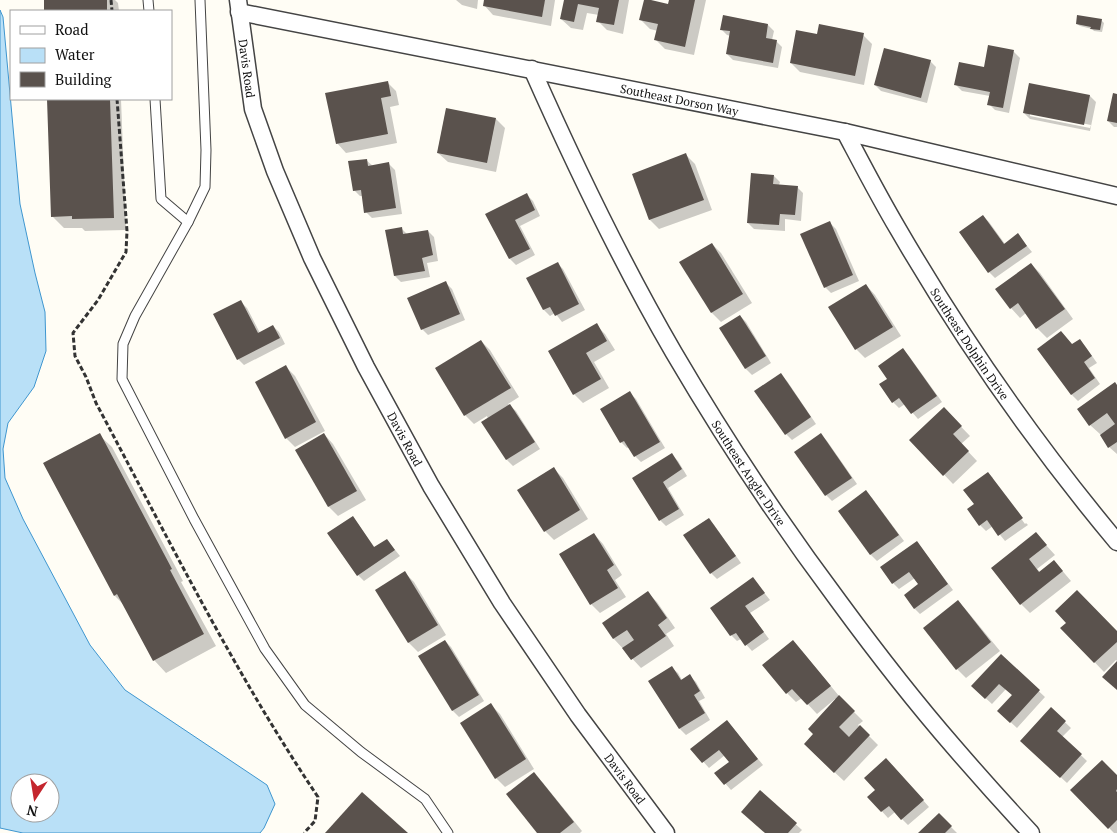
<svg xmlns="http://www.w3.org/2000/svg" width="1117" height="833" font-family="'PT Serif',serif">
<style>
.water{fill:#b9e0f7;stroke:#3f96cf;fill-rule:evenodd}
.shadow{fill:#0003;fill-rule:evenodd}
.building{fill:#5a524d}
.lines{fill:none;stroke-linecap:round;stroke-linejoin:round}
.service-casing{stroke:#444;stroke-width:11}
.minor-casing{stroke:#444;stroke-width:19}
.path{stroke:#333;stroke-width:3;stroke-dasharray:5 2.5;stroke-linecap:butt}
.service{stroke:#fff;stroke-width:9}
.minor{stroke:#fff;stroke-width:16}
.labels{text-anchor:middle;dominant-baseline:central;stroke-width:5;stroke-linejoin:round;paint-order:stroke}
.street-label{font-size:12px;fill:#111;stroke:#fff}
</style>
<rect width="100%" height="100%" fill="#fffdf5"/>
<path class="water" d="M0,10L3,17L20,204L35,273L45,312L46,351L34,387L8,423L3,449L5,478L23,519L90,645L125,690L267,785L275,804L264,828L260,833H23L0,828ZM20,783H50V813H20Z"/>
<g class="shadow">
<path d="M45,0H115L118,3L119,11H46Z"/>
<path d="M456,0H478L477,9L462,5Z"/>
<path d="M485,0H555L551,26L493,15L484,5Z"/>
<path d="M565,0H629L623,34L607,30L598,21L599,15L587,13L583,30L571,28L561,19Z"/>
<path d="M670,0H706L694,55L665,49L656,40L658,31L650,29L641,20L669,5Z"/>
<path d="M1101,20L1104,23L1102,32L1094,31L1092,29L1080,26L1077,24Z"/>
<path d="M768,25L774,31L772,40L776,41L782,47L778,68L733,60L727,54L731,36L727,35L721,29Z"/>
<path d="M863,35L872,44L864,85L800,72L791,63Z"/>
<path d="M989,47L1014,52L1020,58L1009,113L995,110L989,104L990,96L962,91L956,85L985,68Z"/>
<path d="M930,61L936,67L927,103L881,91L875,85Z"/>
<path d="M387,82L396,91L399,105L390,107L397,143L346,153L337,143Z"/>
<path d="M1030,84L1090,96L1096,102L1090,131L1030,119L1024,113ZM1030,113L1091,125L1090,128L1030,116Z"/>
<path d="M1117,96V127H1114L1108,121Z"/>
<path d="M48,99H121L126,230L85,231L82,228H64L52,216Z"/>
<path d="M496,119L505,128L496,172L448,162L438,153Z"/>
<path d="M686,155L695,164L712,210L659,229L650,220L633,174Z"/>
<path d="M366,160L373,166L389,164L395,170L402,214L372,218L366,212L363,196H360L354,190Z"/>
<path d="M774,176L780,182L779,185L797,187L803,193L801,221L785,219V231L754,229L748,223Z"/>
<path d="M527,195L533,201L540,216L520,226L535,255L516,265L510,259L487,214Z"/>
<path d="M983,216L989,222L1005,244L1018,235L1032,252L995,278L989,272Z"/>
<path d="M830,223L836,229L859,281L831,293L825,287Z"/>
<path d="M401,228L408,235L428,231L434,237L438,261L427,263L430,277L401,282L395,276L387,231Z"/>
<path d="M712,244L721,253L752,303L721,322L712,313Z"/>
<path d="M557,263L563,269L585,310L562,322L555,313L550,316L544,310L528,278Z"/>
<path d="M1031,264L1040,273L1073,319L1047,338L1037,328L1026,313L1020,318L1011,308Z"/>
<path d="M446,283L452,289L465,320L428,335L422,329Z"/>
<path d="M866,285L875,295L901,336L865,358L856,349Z"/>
<path d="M241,302L247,308L260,333L273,326L279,332L285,344L244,365L238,359Z"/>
<path d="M740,316L746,322L771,363L752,375L746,369L721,328Z"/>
<path d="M596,325L605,334L615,350L594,362L609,388L583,403L574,394L549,352Z"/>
<path d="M1079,340L1085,346L1097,363L1089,368L1100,384L1078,401L1072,395L1038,349L1073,345Z"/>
<path d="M481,341L490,350L519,397L508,404L516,411L540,449L513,466L507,460L483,422L488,419L487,416L474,424L465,415Z"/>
<path d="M903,350L909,356L942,402L918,419L905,404L899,408L893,402L889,379Z"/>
<path d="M286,367L295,376L325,431L295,447L286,438Z"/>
<path d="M781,375L787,381L816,424L792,440L786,434L756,391Z"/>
<path d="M1117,386V454L1109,447L1100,434L1090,425L1079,409Z"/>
<path d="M630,393L636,399L665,448L641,462L635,456L629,447L627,448L621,442Z"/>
<path d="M944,409L970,436L961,444L977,461L953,484L911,440Z"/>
<path d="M324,434L333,444L366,500L338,516L329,507L296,450Z"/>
<path d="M99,435L112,447L183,581L181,582L216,646L166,673L154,660L124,605L115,596L45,463Z"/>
<path d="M821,435L827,441L857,484L832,501L826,495L796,452Z"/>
<path d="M672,455L678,461L687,476L668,488L684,515L666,526L660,520L633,479Z"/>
<path d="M554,469L563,478L588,519L554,540L545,531Z"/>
<path d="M988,473L993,478H992L1025,524L1026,523L1028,525L1005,541L993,526L986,531L980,525L975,504Z"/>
<path d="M866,492L872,498L904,541L877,561L871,555L840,511Z"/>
<path d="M353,518L358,524L375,548L387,540L400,556L364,581L358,575Z"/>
<path d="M708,519L714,525L741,563L717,579L711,573L685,535Z"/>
<path d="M594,534L603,544L622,575L615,580L626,597L600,613L591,604Z"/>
<path d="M1036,534L1055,555L1037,569L1040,572L1054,561L1071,581L1030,613L1021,604L993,568Z"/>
<path d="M922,549L953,590L920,614L914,608L920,585L915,578L899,589L893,583L882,568Z"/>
<path d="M405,573L414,582L446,635L418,652L409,643L377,590Z"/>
<path d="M753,579L770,600L750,613L769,639L752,651L741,639L737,641L731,635L712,608Z"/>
<path d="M648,593L657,602L675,628L666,634L674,646L641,668L614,639L604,623Z"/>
<path d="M958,601L967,611L1000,651L966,678L957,669Z"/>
<path d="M1062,628L1117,633V661L1116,660L1104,672Z"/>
<path d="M445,641L451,647L484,701L459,717L453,711L420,657Z"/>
<path d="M802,651L839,696H838L863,721L858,725L878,745L844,781L814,753L815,734L836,700L835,699L817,714L802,698L796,702L787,693Z"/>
<path d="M1001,656L1045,697L1017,728L1005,717L1013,696L1006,689L992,704L979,692Z"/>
<path d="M672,668L678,673L682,680L690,676L696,682L705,698L699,701L710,720L686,735L680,729L650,681Z"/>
<path d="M491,705L500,714L534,769L505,787L496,778Z"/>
<path d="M1051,709L1071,728L1062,737L1087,761L1067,783L1027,746Z"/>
<path d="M727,721L763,765L731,790L716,773L730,762L725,755L709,768L692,749Z"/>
<path d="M892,765L929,807L908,825L895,812L888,818L869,797L877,790Z"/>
<path d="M534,774L543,783L582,831L580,833H538Z"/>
<path d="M1117,777V833H1114L1072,790Z"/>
<path d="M760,792L802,830L799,833H766Z"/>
<path d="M939,815L957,833H919Z"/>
</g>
<g class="building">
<rect x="44" y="0" width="63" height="11"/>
<path d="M484,0H545L542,17L483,6Z"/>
<path d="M564,0H619L614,25L596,22L599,8L578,4L574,22L560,19Z"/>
<path d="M644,0H651L668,4L669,0H695L685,47L654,40L658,24L639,20Z"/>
<path d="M723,15L768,24L766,38L777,40L773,63L726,54L730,31L720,30Z"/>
<path d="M1077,15L1102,19L1100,30L1090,29L1091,27L1076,24Z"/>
<path d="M819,24L864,33L855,76L790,63L796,30L817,34Z"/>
<path d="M988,45L1014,50L1003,108L987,105L990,92L954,85L959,62L984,67Z"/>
<path d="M884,48L931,60L921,98L874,85Z"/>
<path d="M388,81L391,96L381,98L388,134L336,144L325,93Z"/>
<path d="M1029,83L1090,95L1084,125L1023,113Z"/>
<path d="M1113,93L1117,94V123L1107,121Z"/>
<path d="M47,99H110L114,218L72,219V216L51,217Z"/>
<path d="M446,108L496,118L487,163L437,153Z"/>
<path d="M686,153L704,200L649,220L632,174Z"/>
<path d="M367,159L368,166L389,162L396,208L364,213L361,190L353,191L348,161Z"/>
<path d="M751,173L774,175L773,184L798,186L795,215L780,214L779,225L747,223Z"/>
<path d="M527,193L535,210L515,220L530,249L509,259L485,214Z"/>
<path d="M983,215L1004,244L1018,233L1027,246L988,273L959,232Z"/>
<path d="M830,221L853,275L824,288L800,234Z"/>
<path d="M402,227L403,234L428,230L433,255L422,258L425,271L394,276L385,230Z"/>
<path d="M712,243L743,294L711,313L679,262Z"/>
<path d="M558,262L579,304L555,316L550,307L543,310L526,278Z"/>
<path d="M1031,263L1065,309L1036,329L1018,303L1010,309L995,289Z"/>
<path d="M446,281L460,314L421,330L407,298Z"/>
<path d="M866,284L893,327L855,350L828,307Z"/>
<path d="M241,300L258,333L273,325L280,338L237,360L213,314Z"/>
<path d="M740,315L766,356L745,369L719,328Z"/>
<path d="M597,323L607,341L586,353L601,379L573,395L548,351Z"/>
<path d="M1061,331L1072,344L1080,339L1092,356L1084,362L1095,378L1071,395L1037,349Z"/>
<path d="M481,340L511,388L464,416L435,368Z"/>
<path d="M903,348L937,396L911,414L899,398L892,403L879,384L887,379L878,366Z"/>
<path d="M286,365L316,422L285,439L255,382Z"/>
<path d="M781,373L811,417L785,435L754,391Z"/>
<path d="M1115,382L1117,385V442L1108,448L1100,435L1115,424L1107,413L1089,426L1077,409Z"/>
<path d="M630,391L660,442L634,457L624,441L620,443L600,409Z"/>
<path d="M510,404L535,442L506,460L481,422Z"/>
<path d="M944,407L962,426L953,434L969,451L943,476L909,440Z"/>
<path d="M100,433L172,569L170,570L204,634L153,661L117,594L114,596L43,463Z"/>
<path d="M324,433L357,491L328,507L295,450Z"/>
<path d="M821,433L852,478L825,496L794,452Z"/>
<path d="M672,453L682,469L663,482L679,509L659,521L632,478Z"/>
<path d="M554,467L580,510L544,532L517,490Z"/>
<path d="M988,472L1023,518L998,536L987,520L979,526L967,509L974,504L963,490Z"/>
<path d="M866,490L899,535L870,555L838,511Z"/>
<path d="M353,516L374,547L387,539L395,550L357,576L327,533Z"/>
<path d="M709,518L736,556L710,574L683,535Z"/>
<path d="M1036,532L1047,545L1029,559L1039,572L1054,560L1063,571L1020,605L991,568Z"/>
<path d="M594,533L614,565L607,570L618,588L590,605L559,554Z"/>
<path d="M917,541L948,584L914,609L904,595L918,584L909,572L892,584L880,567Z"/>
<path d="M405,571L438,625L408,643L375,590Z"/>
<path d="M753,577L765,593L745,606L764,632L745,646L736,633L730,636L710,608Z"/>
<path d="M1077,590L1117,631V642L1094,663L1060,628L1066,623L1055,611Z"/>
<path d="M648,591L667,618L658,625L666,636L631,660L622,648L634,640L627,630L613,639L602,623Z"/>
<path d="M958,600L991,642L956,670L923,628Z"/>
<path d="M445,640L479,695L452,711L418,656Z"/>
<path d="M793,640L831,686L807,705L792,689L786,694L762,665Z"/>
<path d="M1001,654L1040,690L1010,723L997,711L1012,695L999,684L985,699L971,686Z"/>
<path d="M1117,661V690L1102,677Z"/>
<path d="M672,666L681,680L690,674L700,691L694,695L705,713L679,729L648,681Z"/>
<path d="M839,695L855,711L839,727L849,737L860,725L870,735L834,773L804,744L813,734L808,729Z"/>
<path d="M491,703L526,759L495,779L460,723Z"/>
<path d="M1051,707L1066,721L1057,731L1082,754L1060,778L1020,741Z"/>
<path d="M727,720L758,759L724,785L714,773L729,762L719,750L702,763L690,749Z"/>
<path d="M886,758L924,800L901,820L889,806L881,812L867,797L875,790L864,778Z"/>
<path d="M1102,760L1117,775V789L1116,791L1117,792V820L1108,829L1070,790Z"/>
<path d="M534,772L574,822L560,833H537L506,794Z"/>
<path d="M760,790L797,823L788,833H765L741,812Z"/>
<path d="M362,792L408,833H325Z"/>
<path d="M939,813L952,826L945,833H918Z"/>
</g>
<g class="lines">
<g class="service-casing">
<g id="service">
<path d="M148,0L149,11"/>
<path d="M200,0L206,150L205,187L188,222L135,316L123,344L122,379L194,519L265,649L305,705L361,752L425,799L448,833"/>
<path d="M155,99L161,199L188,222"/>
</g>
</g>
<g class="minor-casing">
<g id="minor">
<path id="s1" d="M238,0L253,109L275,171L312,258L366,367L431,486L502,603L578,715L666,833"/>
<path id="s2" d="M239,12L845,132L1117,196"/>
<path id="s3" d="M532,69C575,166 621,262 674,353C725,440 780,523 840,603C876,652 914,701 954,747C979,776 1005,805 1031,833"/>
<path id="s4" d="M845,132C862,164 879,197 898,229C962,339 1035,444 1117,542"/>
</g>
</g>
<g class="path">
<path d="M111,0L112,11"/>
<path d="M117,99L127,231L126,252L98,300L73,333L75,356L86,377L96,403C167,536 234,672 318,797L315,821L304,833"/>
</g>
<use href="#service" class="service"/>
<use href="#minor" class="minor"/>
</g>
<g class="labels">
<g class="street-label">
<text stroke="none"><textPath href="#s1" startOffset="69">Davis Road</textPath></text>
<text stroke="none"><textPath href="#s2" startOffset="449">Southeast Dorson Way</textPath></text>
<text stroke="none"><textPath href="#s4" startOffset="246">Southeast Dolphin Drive</textPath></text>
<text stroke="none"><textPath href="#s1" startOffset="474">Davis Road</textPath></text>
<text stroke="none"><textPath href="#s3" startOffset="459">Southeast Angler Drive</textPath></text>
<text stroke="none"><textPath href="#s1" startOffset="879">Davis Road</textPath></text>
</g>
</g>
<rect x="10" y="10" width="162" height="90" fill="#ffffff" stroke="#a0a0a0"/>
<rect x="20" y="26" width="25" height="8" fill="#ffffff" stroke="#a0a0a0"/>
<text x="55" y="35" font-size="15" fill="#111111">Road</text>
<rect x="20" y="48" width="25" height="15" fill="#b9e0f7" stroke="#a0a0a0"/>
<text x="55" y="60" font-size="15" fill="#111111">Water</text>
<rect x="20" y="72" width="25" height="15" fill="#5a524d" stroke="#a0a0a0"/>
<text x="55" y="85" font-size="15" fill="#111111">Building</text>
<g transform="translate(35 798) rotate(192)"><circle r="24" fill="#ffffff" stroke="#a0a0a0"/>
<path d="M0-4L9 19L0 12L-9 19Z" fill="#c4262e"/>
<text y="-8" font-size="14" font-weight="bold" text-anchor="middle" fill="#111111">N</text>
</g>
</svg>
